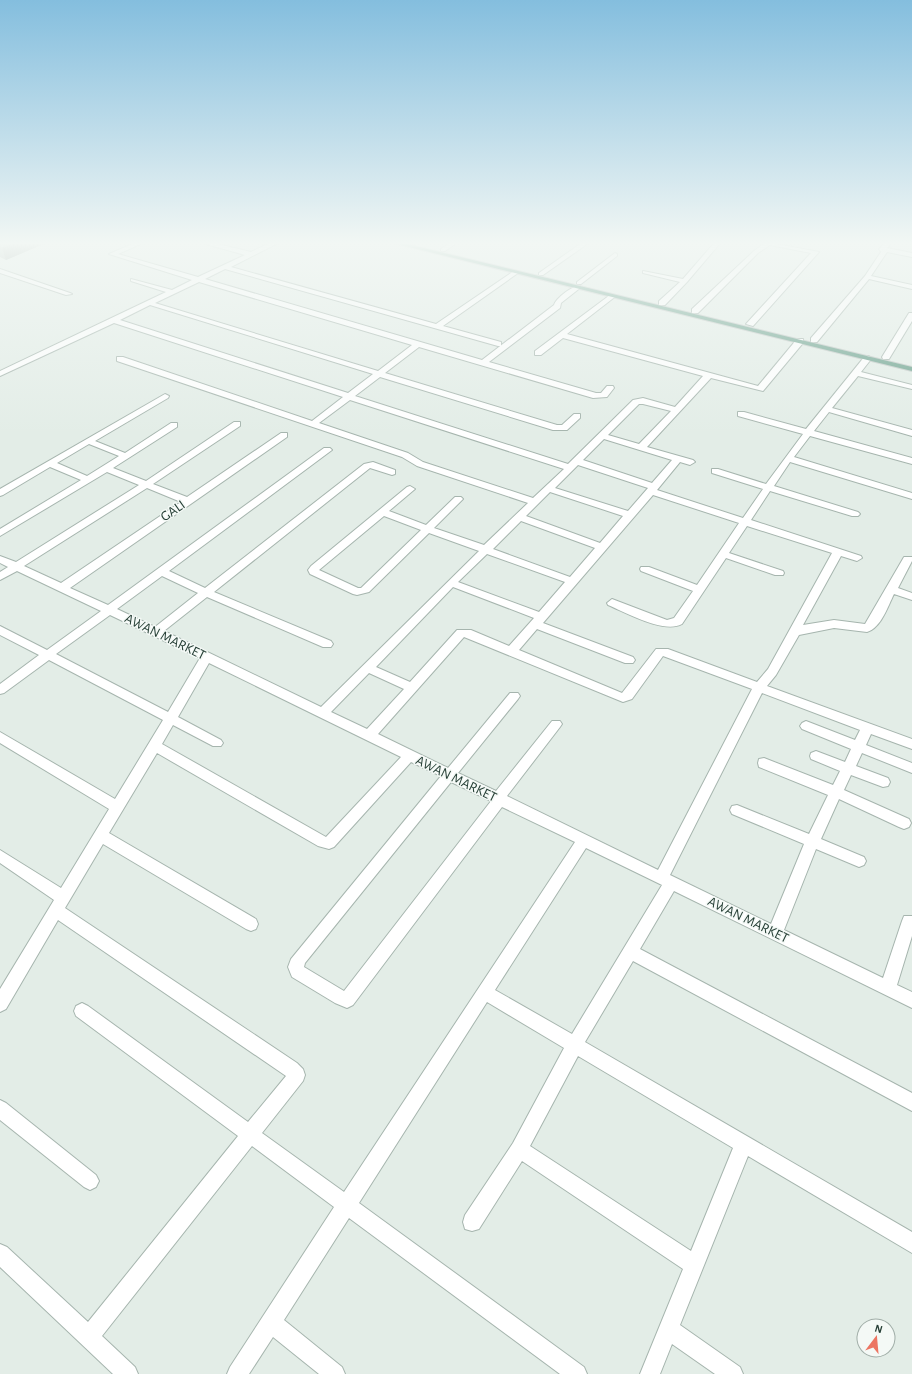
<svg xmlns="http://www.w3.org/2000/svg" width="912" height="1374" font-family="'Alegreya Sans',sans-serif">
<style>
.lines{fill:none;stroke-linecap:round;stroke-linejoin:round}
.minor-casing{stroke:#a6b5ae;stroke-width:2}
.major-casing{stroke:#c2c9c6;stroke-width:2}
.minor{fill:#fff;fill-rule:evenodd}
.major{fill:#6aa08c;fill-rule:evenodd}
.wall{fill:#9faba5}
.shaded-wall{fill:#828b86}
.building{fill:#b9c7c0;stroke:#828b86}
.labels{text-anchor:middle;dominant-baseline:central;stroke-width:3;stroke-linejoin:round;paint-order:stroke}
.street-label{font-size:14px;fill:#243d34;stroke:#f4f9f6}
</style>
<rect width="100%" height="100%" fill="#e3ede7"/>
<g class="lines">
<g class="minor-casing">
<g id="minor">
<path d="M137,242H145L118,254L198,277L245,255L199,242H209L251,252L272,242H280L231,267L436,324L514,271H518V273L443,326L501,342V346H498L225,269L205,279L482,360L554,305C556,298 573,285 580,286V288L561,303L560,308L489,362L596,393H601L607,386H613L614,388L607,397L593,398L419,347L385,373L557,425H562L574,414H580V418L567,430H553L380,377L355,396L568,464L633,400L643,398L675,407L703,376L563,338L541,355H535V351L610,295L616,296L567,334L758,386L797,339H803V343L763,391L711,378L647,447L693,460L695,462L690,465L680,462L657,490L743,518L763,489L712,473V469H718L766,484L803,434L738,416V412H744L806,429L865,356H868L872,358L861,372L912,385V389L858,376L832,408L912,430V436L829,412L814,431L912,458V464L810,436L794,457L912,493V499L790,462L774,486L858,512L860,514L858,516H852L770,491L751,520L861,556L862,558L857,561L841,556L803,625L834,620L865,624L904,557H912V561L898,588L912,593V600L894,594C888,606 881,628 867,632L834,628L799,635L776,675L767,686L912,739V749L871,734L866,745L912,763V773L862,753L856,766L888,778L890,782L888,786L883,787L851,775L844,790L909,819L911,823L909,827L904,829L899,827L839,799L821,839L864,857L866,861L864,865L859,867L816,849L784,930L883,978L902,921L904,916H912V936L897,985L912,992V1008L674,891L640,949L912,1093V1111L633,961L585,1042L912,1232V1253L748,1156L680,1325L740,1367L743,1374H715L672,1344L660,1374H640L683,1269L522,1161L479,1229L472,1231L465,1229L463,1222L465,1215L513,1143L564,1048L487,1002L359,1203L584,1367L587,1374H560L349,1218L284,1320L342,1367L345,1374H319L273,1337L249,1374H227L230,1367L334,1207L252,1146L102,1336L135,1367L138,1374H113L0,1267V1244L7,1247L88,1322L238,1136L76,1016L74,1011L76,1006L82,1003L88,1006L248,1122L286,1076L58,920L6,1009L0,1012V989L54,900L0,863V850L61,888L109,809L0,743V732L115,799L163,720L49,660L4,693L0,694V684L39,655L0,635V626L47,650L101,611L17,571L0,580V572L8,567L0,563V556L16,562L139,485L107,472L0,536V529L81,480L50,467L3,495L0,496V489L165,394L169,396L168,398L95,441L125,453L171,423H177V427L113,468L146,481L234,422H240V426L153,484L187,497L281,433H287V437L70,588L108,605L324,448H330L332,450L169,571L205,588L364,464L373,462L395,470V474L392,475L370,468L214,592L331,641L333,644L331,647H323L207,597L164,631L321,707L479,551L429,533L369,592L357,595L353,594L310,574L308,570L311,566L407,487L410,486L415,489L389,511L426,525L455,497H461L463,499L434,528L484,545L528,503L417,466L402,457L117,361V357H123L312,421L343,397L114,323L0,376V371L166,292L131,281V279L172,290L192,280L109,254ZM199,282L412,345L378,371L155,303ZM150,305L373,374L348,393L120,320ZM350,400L564,469L533,498L423,462L408,453L319,423ZM639,404H643L671,411L639,444L608,435ZM604,439L672,460L652,483L583,460ZM89,444L119,456L87,476L57,463ZM578,465L648,488L628,511L555,488ZM147,488L181,502L61,583L24,566ZM550,492L623,516L600,543L526,516ZM653,495L739,523L697,585L649,567H641L640,569L641,571L693,591L674,618L667,620L612,599L607,603L608,605C627,613 664,634 682,624L726,558L775,575H783L784,573L783,571L729,553L747,526L832,553L768,669L757,682L668,649H656L622,693L519,650L537,629L625,663H633L635,660L633,657L543,623ZM384,516L421,530L361,588H358L319,570ZM521,521L595,548L570,577L493,549ZM487,554L565,582L539,612L458,582ZM162,576L198,593L155,627L117,609ZM453,587L534,618L509,646L471,630H457L410,682L376,667ZM110,615L200,658L168,712L56,654ZM464,637L623,702L632,699L663,656L752,689L658,870L507,796L560,727L562,724L560,721H552L496,791L458,773L518,699L520,696L518,693H510L448,768L378,734ZM209,663L401,757L326,837L162,744L173,725L213,746H221L223,743L221,740L178,717ZM369,673L404,689L367,729L331,712ZM762,693L860,730L855,740L806,721L802,723L800,726L802,729L851,749L845,762L816,751L811,753L810,756L811,759L840,771L833,785L764,758L759,759L758,763L759,767L828,795L809,834L737,805L732,806L730,810L732,814L804,844L771,924L670,875ZM157,753L318,846L329,849L334,847L411,762L441,776L291,959L288,967L292,977L335,1003L347,1008L353,1005L502,807L575,842L344,1192L262,1133L303,1081L305,1075L303,1069L297,1063L65,908L103,844L246,929L251,931L256,929L258,924L256,919L109,833ZM451,782L491,801L344,991L304,967L305,963ZM586,848L662,885L572,1034L495,990ZM578,1056L733,1148L691,1251L530,1146Z"/>
<path d="M451,242H458L445,251H441V249Z"/>
<path d="M583,242H590L543,275H539V273Z"/>
<path d="M715,242H721L687,282L665,305H659V301L680,282L643,273V271L683,279Z"/>
<path d="M766,242L819,252L753,326L746,324L811,253L770,245L758,253L698,313H692V309L754,251Z"/>
<path d="M886,242H892L887,248L912,253V257L887,252L871,276L912,285V289L869,279L817,342H811V338L865,276L881,252L879,249Z"/>
<path d="M615,253L617,254V256L581,284H577V282Z"/>
<path d="M0,269L70,293L72,294L66,295L0,273Z"/>
<path d="M909,313H912V321L889,359H883L882,357Z"/>
<path d="M0,1100L6,1103L96,1175L99,1181L96,1187L90,1190L84,1187L0,1120Z"/>
</g>
</g>
<g class="major-casing">
<path id="major" d="M389,242H399L912,367V371Z"/>
</g>
<use href="#minor" class="minor"/>
<use href="#major" class="major"/>
</g>
<path class="wall" d="M0,242H48L6,260L0,257Z"/>
<path class="shaded-wall" d="M18,242H48L6,260L2,248Z"/>
<path class="building" d="M0,242H18L2,248L0,247Z"/>
<linearGradient id="sky" x2="0" y2="1"><stop stop-color="#84bede"/><stop offset="0.56" stop-color="#f2f7f4"/><stop offset="1" stop-color="#f2f7f4" stop-opacity="0"/></linearGradient>
<rect width="912" height="434" fill="url(#sky)"/>
<g class="labels">
<g class="street-label">
<text transform="translate(173 511) rotate(-35)">GALI</text>
<text transform="translate(165 637) rotate(26)">AWAN MARKET</text>
<text transform="translate(456 779) rotate(26)">AWAN MARKET</text>
<text transform="translate(748 920) rotate(26)">AWAN MARKET</text>
</g>
</g>
<g transform="translate(876 1338) rotate(16)"><circle r="19" fill="#f4f9f6" stroke="#a1aea8"/>
<path d="M0-3L7 15L0 10L-7 15Z" fill="#ec7562"/>
<text y="-6" font-size="11" font-weight="bold" text-anchor="middle" fill="#243d34">N</text>
</g>
</svg>
